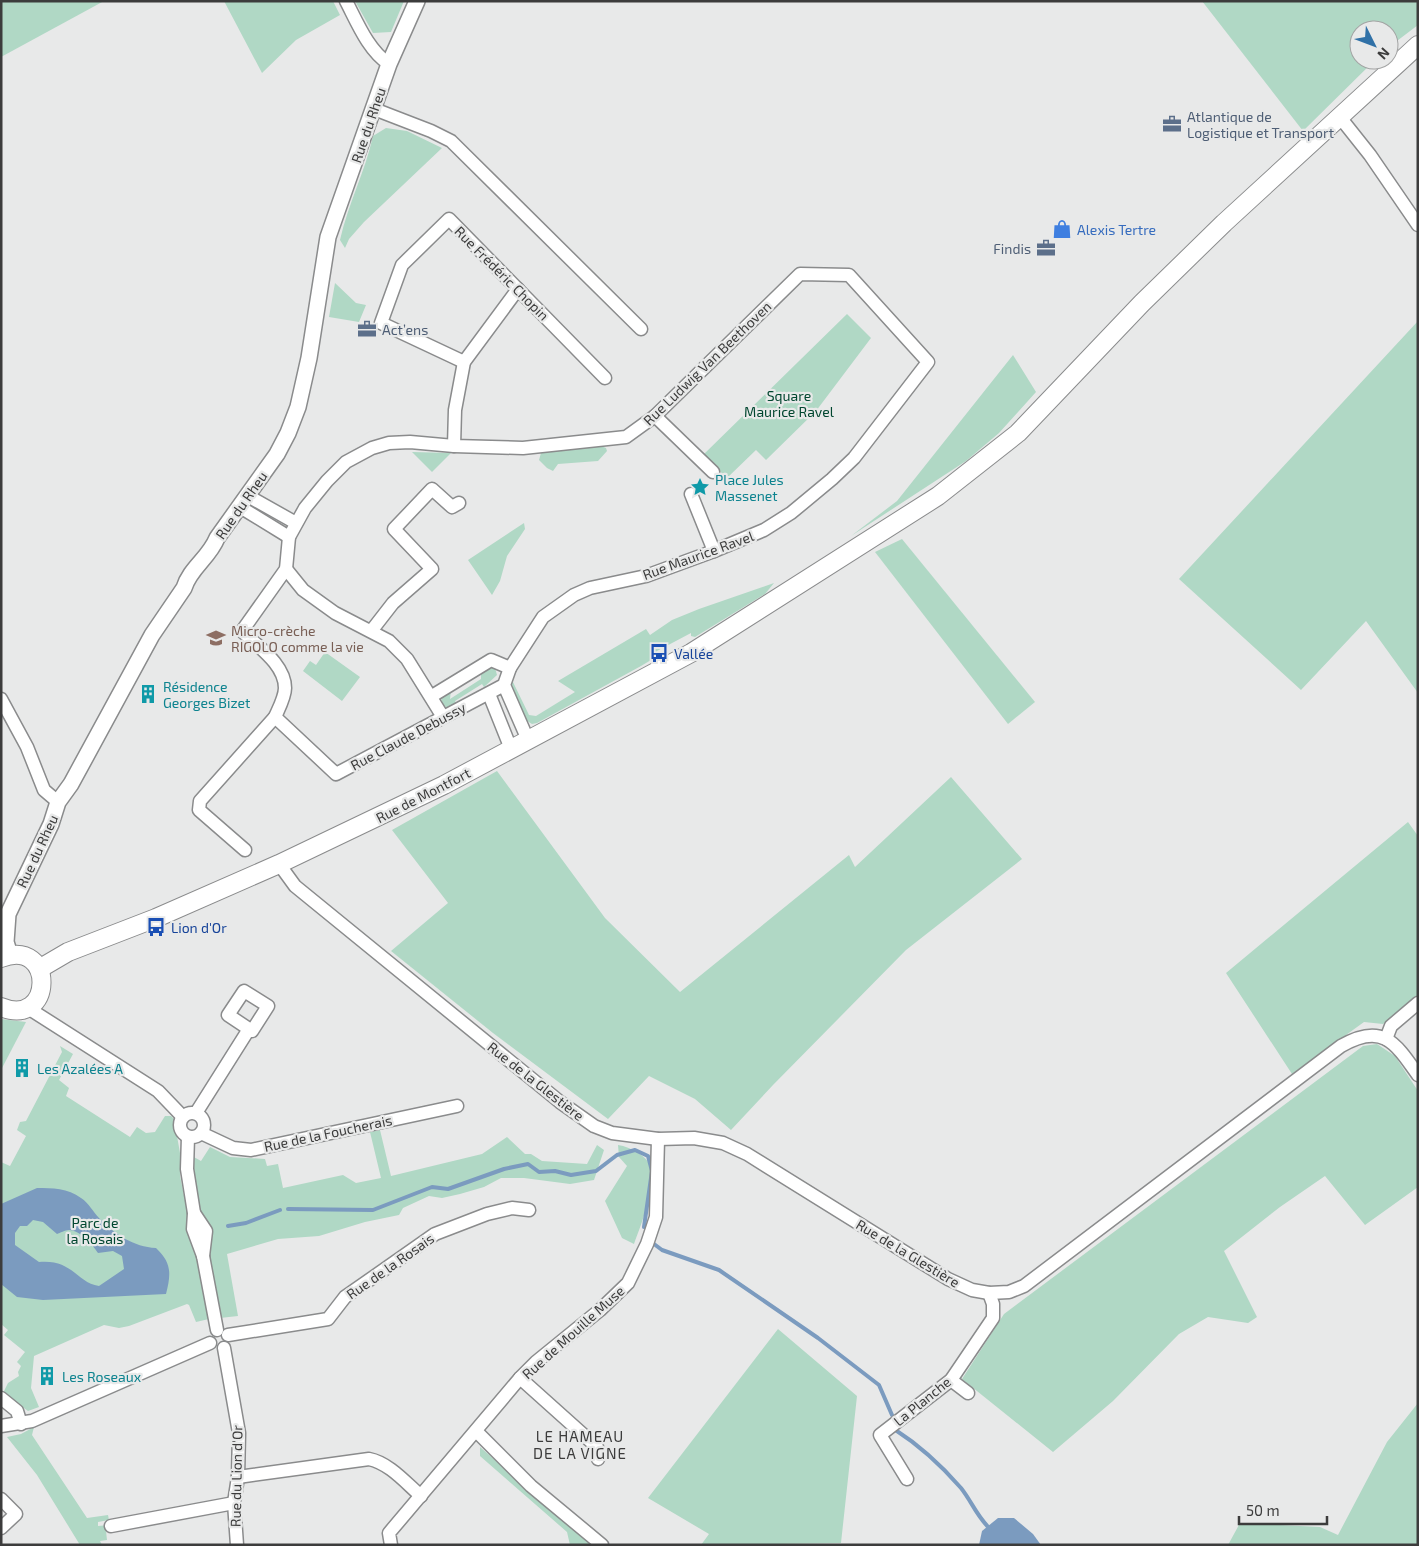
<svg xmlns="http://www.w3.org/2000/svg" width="1419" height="1546" font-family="'Exo 2',sans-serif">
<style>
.green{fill:#b0d8c5}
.water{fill:#7b9bbf;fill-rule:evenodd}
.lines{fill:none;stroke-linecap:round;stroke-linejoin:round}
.stream{stroke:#7b9bbf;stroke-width:4}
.minor-casing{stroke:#8a8b8c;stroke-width:15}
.tertiary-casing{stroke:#8a8b8c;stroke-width:18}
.secondary-casing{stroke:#8a8b8c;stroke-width:20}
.minor{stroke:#fff;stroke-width:12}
.tertiary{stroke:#fff;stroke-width:15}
.secondary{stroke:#fff;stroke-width:18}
.labels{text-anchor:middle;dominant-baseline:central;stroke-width:4.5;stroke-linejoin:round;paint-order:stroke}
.service-label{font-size:14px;fill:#4e5e75;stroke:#e8e9e9;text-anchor:start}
.street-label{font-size:14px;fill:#3c3c3c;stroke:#e8e9e9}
.shop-label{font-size:14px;fill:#366cbe;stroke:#e8e9e9;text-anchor:start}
.park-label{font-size:14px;fill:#00462f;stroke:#e8e9e9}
.culture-label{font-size:14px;fill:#0d838f;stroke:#e8e9e9;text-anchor:start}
.education-label{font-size:14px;fill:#785e54;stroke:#e8e9e9;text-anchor:start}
.transit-label{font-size:14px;fill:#164399;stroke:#e8e9e9;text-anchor:start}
.neighbourhood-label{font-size:15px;letter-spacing:1px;fill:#3c3c3c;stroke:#e8e9e9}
</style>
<rect width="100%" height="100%" fill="#e8e9e9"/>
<g class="green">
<path d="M1,1H104L1,57Z"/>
<path d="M224,1H333L340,15L296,40L262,73Z"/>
<path d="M355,1H404L391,32L373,33Z"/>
<path d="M1202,1H1418V25L1389,47V30H1359V60H1375L1303,131Z"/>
<path d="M386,128L407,131L442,148L364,222L349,239L345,248L340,240C348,204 365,172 373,136Z"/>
<path d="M335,283L356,303L366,305L359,322L329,317Z"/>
<path d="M847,314L871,338L816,411L766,460L756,450L727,478L703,455Z"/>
<path d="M1418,321V693L1366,621L1301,690L1179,579Z"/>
<path d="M1013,355L1036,392L999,433L966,461L851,536L897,501Z"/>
<path d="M601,446L606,448L607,451L598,461L558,464L553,471L547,468L539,460L541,453L546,450Z"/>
<path d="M412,452L451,453L432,472Z"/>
<path d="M524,523L525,529L507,556L500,581L492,595L468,560Z"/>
<path d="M902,539L1035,702L1008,724L875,552Z"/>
<path d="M774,583L765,594L695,637L691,636V633L657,651L656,657L641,666L537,723L532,724L524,719L511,682L512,680L529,715L536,716L575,692L558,681L646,629L650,635L672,620L699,609Z"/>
<path d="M325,652L360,677L342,701L303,671L310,661L316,665Z"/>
<path d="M491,666L495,668L497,675L484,687L482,684L455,701L457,705L449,709L443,705L441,698L451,690L450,699L481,679V670Z"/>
<path d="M497,771L605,918L680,992L849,855L855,867L951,777L1022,859L906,950L773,1085L731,1130L695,1099L649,1076L608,1119L493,1033L391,951L448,903L392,830Z"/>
<path d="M1408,822L1418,836V996L1383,1024L1364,1022L1292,1074L1226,973Z"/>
<path d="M1,1019L26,1022L1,1070Z"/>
<path d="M1377,1044L1395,1056L1418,1091V1187L1365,1225L1325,1176L1280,1207L1224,1251L1257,1317L1248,1323L1208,1317L1179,1334L1113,1401L1053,1452L962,1379L1004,1314L1363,1046Z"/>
<path d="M60,1046L73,1054L59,1080L69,1088L66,1096L130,1137L137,1127L146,1133L155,1132L165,1116H171L174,1119L180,1153V1176L209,1319L196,1322L189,1305L187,1304L129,1326L119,1328L104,1325L34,1356L31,1388L39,1407L28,1411L3,1393L8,1383L19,1376L18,1372L21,1366L17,1362L25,1352L4,1335L8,1330L1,1324V1162L10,1166L26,1136L17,1130L20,1122L26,1121L62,1052Z"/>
<path d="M380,1130L391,1176L482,1154L507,1137L525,1154H531L542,1161L587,1164L597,1145L604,1150L594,1180L570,1184L524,1178H501L484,1187L460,1194L442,1198L429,1196L403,1208L399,1215L365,1222L319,1236L278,1239L227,1254L238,1316L220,1318L197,1202L192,1156L201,1161L210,1147L230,1157L265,1159L267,1166L278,1164L283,1188L343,1175L356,1183L381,1178L370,1132Z"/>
<path d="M618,1145C631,1147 651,1157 652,1172C653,1195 642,1222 634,1244L622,1238L605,1201L627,1166L619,1157Z"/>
<path d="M778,1329L857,1396L841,1543L701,1545L709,1534L648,1498Z"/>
<path d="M1418,1403V1545H1228L1240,1523L1320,1527L1338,1535L1387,1442Z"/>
<path d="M34,1427L32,1435L87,1518L108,1515L109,1520L98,1522V1526L109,1525L111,1529L106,1531L107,1540L100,1541L102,1545H80L37,1475L7,1437L21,1434Z"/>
<path d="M480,1447L593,1545H570L567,1532L480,1456Z"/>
</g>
<g class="water">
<path d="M37,1188C52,1188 68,1188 81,1198C89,1203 93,1212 99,1218C114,1234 134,1247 156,1248C172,1263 171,1274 166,1294L43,1300L17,1297L1,1284V1204ZM33,1220L43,1222L57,1234C60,1233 65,1230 69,1230C80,1230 93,1245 98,1253L113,1251L122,1256L124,1269L99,1286C77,1283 73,1259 39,1262L15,1245V1233L20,1226H27Z"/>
<path d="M998,1518H1014L1033,1534L1041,1545H979L982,1531Z"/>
</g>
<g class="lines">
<g class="stream">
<path d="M288,1209L373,1210L432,1187L448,1189L504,1169L528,1164L539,1172L555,1171L571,1175L596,1171L617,1155L635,1150L648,1156L652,1171L644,1227"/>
<path d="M228,1226L246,1223L280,1210"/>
<path d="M654,1244L662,1250L719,1270L818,1338L879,1385L892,1415"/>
<path d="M894,1429C919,1445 941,1465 961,1488C972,1502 976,1515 990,1529"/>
</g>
<g class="minor-casing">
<g id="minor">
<path d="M346,1C357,22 368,50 389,64"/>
<path d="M374,109L431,131L451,141L641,329"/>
<path d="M1339,116L1370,155L1418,225"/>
<path d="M464,362L381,323L402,265L449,219L605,378"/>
<path d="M655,416L713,472"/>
<path d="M454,446L455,410L464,362L518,289"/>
<path d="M691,494L714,551"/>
<path d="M248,496L296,523"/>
<path d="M240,507L289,537"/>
<path d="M286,569L303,590L335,613L389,641L407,659L443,717"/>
<path d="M372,630L393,603L432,569L394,529L432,489L452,507L459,503"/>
<path d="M504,685L336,774L275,717C279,708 285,697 285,688C285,664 257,646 242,631L286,569L289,537L305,508L327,481L346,462L372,448L389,443L410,442L454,446L523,448L626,437L655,416L800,274L849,275L928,362L854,458L832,479L791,513L764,530L714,551L646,576L590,588L574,595L543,617L510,668L504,685L528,740"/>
<path d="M489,694L511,749"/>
<path d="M432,696L491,660L510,668"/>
<path d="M1,699L27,747L44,790L58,802"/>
<path d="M245,850L199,810L200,801L275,717"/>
<path d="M279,864L295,886L560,1102L594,1126L612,1133L658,1139L694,1138L723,1143L747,1154L948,1279L972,1290L989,1293L1009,1292L1024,1286L1341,1046C1382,1022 1395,1042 1418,1075"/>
<path d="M28,1008L158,1091L183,1117"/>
<path d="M1386,1039L1391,1026L1418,1003"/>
<circle cx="192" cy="1125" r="12"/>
<path d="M196,1113L249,1029L252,1031L268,1006L244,991L228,1015L249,1029"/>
<path d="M201,1133L233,1148L251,1150L457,1106"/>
<path d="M188,1137L187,1169L194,1213L193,1229L203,1256L217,1330"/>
<path d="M194,1213L206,1231L203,1256"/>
<path d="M228,1335L328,1319L345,1297L435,1234L487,1214L512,1208L529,1210"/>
<path d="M224,1348L239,1433L238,1477L234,1503L237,1545"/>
<path d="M520,1378L597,1447L598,1459"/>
<path d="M951,1380L968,1393"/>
<path d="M1,1398L17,1411L21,1424"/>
<path d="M1,1426L32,1421L210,1343"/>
<path d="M476,1431L531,1486L602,1545"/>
<path d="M238,1477L369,1459C389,1463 405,1482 421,1496"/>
<path d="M907,1479L880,1435L951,1380L993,1318V1304L989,1293"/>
<path d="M1,1499L16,1514L1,1528"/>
<path d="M111,1526L234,1503"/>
<path d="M391,1545L389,1533L520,1378L536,1362L600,1310L628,1283L647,1244L656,1217L658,1139"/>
</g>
</g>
<g class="tertiary-casing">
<path id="tertiary" d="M10,955L6,942L8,914L51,824L58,802L71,784L152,635L184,588C190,568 209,558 217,538L277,454L288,433L298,407L309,358L328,237L389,64L417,1"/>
</g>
<g class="secondary-casing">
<g id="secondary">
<path d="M1,958C56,937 54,1029 1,1007"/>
<path d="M39,969L68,952L156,918L279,864L444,785L691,653L938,496L1018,433L1142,303L1224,223L1418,45"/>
</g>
</g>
<use href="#minor" class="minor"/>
<use href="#tertiary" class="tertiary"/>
<use href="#secondary" class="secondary"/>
</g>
<defs>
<g id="office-bare" transform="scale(1.5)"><path d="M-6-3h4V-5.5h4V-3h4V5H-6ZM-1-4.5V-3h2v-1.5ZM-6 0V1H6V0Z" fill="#5c6f8a" stroke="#e8e9e9" stroke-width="2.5" paint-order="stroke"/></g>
<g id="shop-bare" transform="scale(1.5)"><path d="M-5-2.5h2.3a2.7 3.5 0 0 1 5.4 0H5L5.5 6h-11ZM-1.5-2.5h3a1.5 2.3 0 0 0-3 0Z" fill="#3f7fe0" stroke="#e8e9e9" stroke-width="2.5" paint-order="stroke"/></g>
<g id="sight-bare" transform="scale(1.5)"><path d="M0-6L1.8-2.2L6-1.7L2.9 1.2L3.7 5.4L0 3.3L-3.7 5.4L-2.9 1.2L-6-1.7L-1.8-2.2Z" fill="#0f9aa8" stroke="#e8e9e9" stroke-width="2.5" paint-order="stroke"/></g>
<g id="school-bare" transform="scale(1.5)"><path d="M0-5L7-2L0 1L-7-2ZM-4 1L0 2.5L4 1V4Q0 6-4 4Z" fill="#8d6e63" stroke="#e8e9e9" stroke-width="2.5" paint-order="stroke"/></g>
<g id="bus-bare" transform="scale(1.5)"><path d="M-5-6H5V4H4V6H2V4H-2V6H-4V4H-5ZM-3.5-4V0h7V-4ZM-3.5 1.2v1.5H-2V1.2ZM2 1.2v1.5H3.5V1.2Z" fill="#1a4fb4" stroke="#e8e9e9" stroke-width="2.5" paint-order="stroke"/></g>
<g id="building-bare" transform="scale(1.5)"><path d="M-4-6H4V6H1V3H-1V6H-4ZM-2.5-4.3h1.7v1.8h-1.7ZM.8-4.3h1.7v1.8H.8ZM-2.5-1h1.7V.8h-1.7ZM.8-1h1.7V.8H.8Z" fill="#0f9aa8" stroke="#e8e9e9" stroke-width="2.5" paint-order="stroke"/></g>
</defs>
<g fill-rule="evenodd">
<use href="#office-bare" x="1172" y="124"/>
<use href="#shop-bare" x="1062" y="229"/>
<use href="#office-bare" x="1046" y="248"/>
<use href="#office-bare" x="367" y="329"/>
<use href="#sight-bare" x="700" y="487"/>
<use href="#school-bare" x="216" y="638"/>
<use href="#bus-bare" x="659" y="653"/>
<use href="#building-bare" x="148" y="694"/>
<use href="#bus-bare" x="156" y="927"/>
<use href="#building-bare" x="22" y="1068"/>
<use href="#building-bare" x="47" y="1376"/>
</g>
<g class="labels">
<g class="service-label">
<text x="1187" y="116">Atlantique de<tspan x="1187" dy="16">Logistique et Transport</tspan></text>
<text x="1031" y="248" text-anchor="end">Findis</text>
<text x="382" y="329">Act’ens</text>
</g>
<g class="street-label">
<text transform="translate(368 125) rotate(-71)">Rue du Rheu</text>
<text transform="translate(502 273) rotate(45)">Rue Frédéric Chopin</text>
<text transform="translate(707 363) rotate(-44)">Rue Ludwig Van Beethoven</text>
<text transform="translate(241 505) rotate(-55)">Rue du Rheu</text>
<text transform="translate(698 555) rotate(-20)">Rue Maurice Ravel</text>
<text transform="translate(408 736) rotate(-28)">Rue Claude Debussy</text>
<text transform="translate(423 795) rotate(-27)">Rue de Montfort</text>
<text transform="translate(37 851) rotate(-65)">Rue du Rheu</text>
<text transform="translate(536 1081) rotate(38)">Rue de la Glestière</text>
<text transform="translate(328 1133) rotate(-12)">Rue de la Foucherais</text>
<text transform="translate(908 1253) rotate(31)">Rue de la Glestière</text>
<text transform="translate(390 1266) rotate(-35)">Rue de la Rosais</text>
<text transform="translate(573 1332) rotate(-42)">Rue de Mouille Muse</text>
<text transform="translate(922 1401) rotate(-39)">La Planche</text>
<text transform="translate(236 1476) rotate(-89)">Rue du Lion d'Or</text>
</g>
<g class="shop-label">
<text x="1077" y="229">Alexis Tertre</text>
</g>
<g class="park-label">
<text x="789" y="395">Square<tspan x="789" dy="16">Maurice Ravel</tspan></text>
<text x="95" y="1222">Parc de<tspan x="95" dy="16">la Rosais</tspan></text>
</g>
<g class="culture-label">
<text x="715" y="479">Place Jules<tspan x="715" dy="16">Massenet</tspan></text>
<text x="163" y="686">Résidence<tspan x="163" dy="16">Georges Bizet</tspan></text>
<text x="37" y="1068">Les Azalées A</text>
<text x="62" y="1376">Les Roseaux</text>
</g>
<g class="education-label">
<text x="231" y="630">Micro-crèche<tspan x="231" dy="16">RIGOLO comme la vie</tspan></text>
</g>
<g class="transit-label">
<text x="674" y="653">Vallée</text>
<text x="171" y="927">Lion d'Or</text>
</g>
<g class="neighbourhood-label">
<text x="580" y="1436">LE HAMEAU<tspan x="580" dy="17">DE LA VIGNE</tspan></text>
</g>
</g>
<rect width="1419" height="1546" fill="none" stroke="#3c3c3c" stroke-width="5"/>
<g transform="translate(1374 45) rotate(132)"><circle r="24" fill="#e8e9e9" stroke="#a3a4a4"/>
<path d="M0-4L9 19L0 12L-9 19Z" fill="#3071a7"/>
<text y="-8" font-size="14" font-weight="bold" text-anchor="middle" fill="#3c3c3c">N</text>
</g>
<path d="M1239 1516v8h88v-8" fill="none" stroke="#3c3c3c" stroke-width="2.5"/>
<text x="1246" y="1516" font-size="15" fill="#3c3c3c" stroke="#e8e9e9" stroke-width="4" paint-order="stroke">50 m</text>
</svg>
